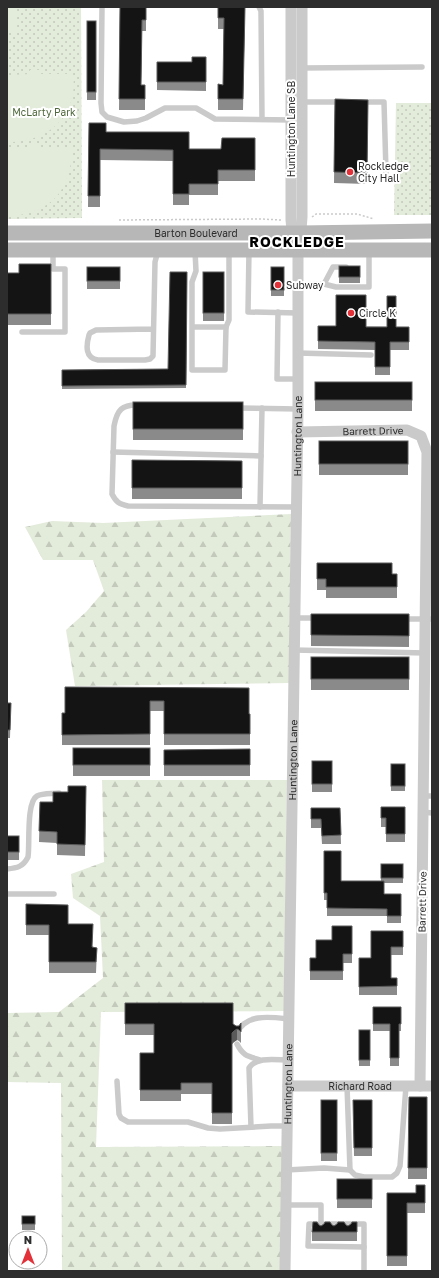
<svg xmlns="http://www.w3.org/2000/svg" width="439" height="1278" font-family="'Golos Text',sans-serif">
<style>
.forest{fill:url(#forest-firs)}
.park{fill:url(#park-dots)}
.pitch{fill:#e3ebdb}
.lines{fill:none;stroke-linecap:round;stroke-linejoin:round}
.path{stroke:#cacaca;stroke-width:1.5;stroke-dasharray:2 2;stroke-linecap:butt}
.service{stroke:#cacaca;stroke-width:5.5}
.minor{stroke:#cacaca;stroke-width:11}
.secondary{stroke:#b7b7b7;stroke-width:15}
.wall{fill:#8a8a8a}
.shaded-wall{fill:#5a5a5a}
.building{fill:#141414;stroke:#5a5a5a}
.poi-dot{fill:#e33139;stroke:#fff;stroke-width:1.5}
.labels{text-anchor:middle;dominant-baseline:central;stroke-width:4;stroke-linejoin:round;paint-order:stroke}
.park-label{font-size:10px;fill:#4f683b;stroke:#fff}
.street-label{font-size:10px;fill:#2d2d2d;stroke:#fff}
.poi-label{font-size:10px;fill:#2d2d2d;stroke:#fff;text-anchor:start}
.district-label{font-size:14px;font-weight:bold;letter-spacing:1px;fill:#000;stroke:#fff}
</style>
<defs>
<pattern id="forest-firs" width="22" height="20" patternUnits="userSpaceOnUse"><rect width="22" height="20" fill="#e3ebdb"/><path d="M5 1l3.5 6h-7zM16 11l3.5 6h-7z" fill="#c3cabc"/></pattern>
<pattern id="park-dots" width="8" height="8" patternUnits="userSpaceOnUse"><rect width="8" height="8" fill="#e3ebdb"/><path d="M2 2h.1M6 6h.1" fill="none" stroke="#c3cabc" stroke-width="1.8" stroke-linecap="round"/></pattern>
</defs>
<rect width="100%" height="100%" fill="#fff"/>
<g class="forest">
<path d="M291,514L289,683L75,686L66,630L86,612L104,591L93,560H43L25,527L52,521L103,523Z"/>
<path d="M102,780H287L284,1011L101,1012L96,1147L282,1146L280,1271H62L61,1083L7,1082V1013L59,1012L103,978L100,916L73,898L71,874L104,862Z"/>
</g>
<g class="park">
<path d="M7,7H81L82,218L7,219Z"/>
<path d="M396,103H432V215H394Z"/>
</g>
<g class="pitch">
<rect x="7" y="7" width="9" height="26"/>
<path d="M30,70H39L40,74H73C79,116 47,143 7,142V78L11,75L30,74Z"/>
<path d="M28,144H37V148H72C72,190 50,215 7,216V151L10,149L27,148Z"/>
</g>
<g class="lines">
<g class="path">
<path d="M312,217L316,214H357L374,219"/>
<path d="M119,220L261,219L281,220"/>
</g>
<g class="service">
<path d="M102,7L101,103L102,112L107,117L124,122L137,121L146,118L165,108H196L215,119L292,120"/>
<path d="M259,7L261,11L262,119"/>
<path d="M302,68L422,67"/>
<path d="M301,102H341"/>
<path d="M361,102H384L386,172"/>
<path d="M249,250L248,312L298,313"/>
<path d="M195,251L196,271L192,282V370H225L226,327L229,320V252"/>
<path d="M324,284L333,267H346"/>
<path d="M298,285L324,284L336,287H369V251"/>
<path d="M278,312L277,379H298"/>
<path d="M193,327H226"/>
<path d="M153,329L96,330L90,333L89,335C86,346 85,358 98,360H145L150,359L153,356L155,262L158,251"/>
<path d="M22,332H65V269H53V250"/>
<path d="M298,353L371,355"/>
<path d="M139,405C122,404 117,410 114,426L112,494C116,502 119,504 128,506L296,507"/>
<path d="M237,408L298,409"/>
<path d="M113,452L261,456"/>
<path d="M260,507L262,408"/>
<path d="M295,618H318"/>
<path d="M403,619H432"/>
<path d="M294,650L425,653"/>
<path d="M423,796H432"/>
<path d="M423,812L432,813"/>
<path d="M7,869C17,868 23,867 28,857C30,845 26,802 37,796C43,793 52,794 59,793"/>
<path d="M7,894H54"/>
<path d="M237,1033C246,1013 271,1017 289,1019"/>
<path d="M237,1044C243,1056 248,1056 260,1060"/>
<path d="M117,1081L119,1114L121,1118L128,1122H188L208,1128L220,1129L271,1126H287"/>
<path d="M347,1086L350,1170L355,1175L364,1177H392L397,1173L400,1166L406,1086"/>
<path d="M251,1127L249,1068C256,1056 277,1060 288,1060"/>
<path d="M286,1170L324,1168L350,1170"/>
<path d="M286,1205H321V1227"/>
<path d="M309,1224H364V1247L308,1246Z"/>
<path d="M364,1271V1247"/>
</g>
<g class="minor">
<path d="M291,7V220L293,240"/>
<path id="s1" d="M297,432L407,430L421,436L427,452L420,1086"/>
<path id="s2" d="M288,1086H432"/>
<path id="s3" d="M285,1271L298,409V249L300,242L302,217V7"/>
</g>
<g class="secondary">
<path id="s4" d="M7,233H301L432,231"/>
<path d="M7,250H432"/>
</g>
</g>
<g class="wall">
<path d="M120,7H146V31H142L141,85H145V110H119Z"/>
<path d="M210,7H245L243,110H218V84L223,85L224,29H218V8Z"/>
<rect x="87" y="21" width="9" height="79"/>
<path d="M206,57V91L157,90V62H192Z"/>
<path d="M335,99L368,100L367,184L334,183Z"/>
<path d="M89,123L106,132L189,149H221L255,138V181H218V195H189V205H173V161L100,160V207H88Z"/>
<path d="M51,264V325H7V273H19Z"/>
<rect x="339" y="266" width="21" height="17"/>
<rect x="87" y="267" width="33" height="22"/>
<rect x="271" y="267" width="13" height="29"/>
<path d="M187,272L186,388L62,389V370L168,369Z"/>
<rect x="203" y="272" width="21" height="49"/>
<path d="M318,326L409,327V350H390V375H375V350L318,349Z"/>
<rect x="315" y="382" width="97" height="29"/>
<rect x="133" y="402" width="110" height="38"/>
<rect x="319" y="441" width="89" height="34"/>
<path d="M132,460L242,461V499H132Z"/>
<path d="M317,563L392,574H397V598H326V590H317Z"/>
<path d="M311,614H409V647L311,646Z"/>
<rect x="311" y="657" width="98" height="33"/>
<path d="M65,687L249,688V714H250V745H164V711H150V745H62V713H65Z"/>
<path d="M7,703H11L10,738H7Z"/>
<rect x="73" y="748" width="77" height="28"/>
<path d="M250,749V776H164V750Z"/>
<rect x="312" y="761" width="20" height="31"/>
<rect x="391" y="764" width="14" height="27"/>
<path d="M86,786L85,856L57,855V843L39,842L40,802H53L68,792Z"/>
<path d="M381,807H405V842H386V827H381Z"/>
<path d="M311,808H340L341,844H322L321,828H311Z"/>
<rect x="7" y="836" width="12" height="24"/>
<path d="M324,851L341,881H381V864H403V883H384V894H401V923H387V916H327V900H324Z"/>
<path d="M26,904L68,924L93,947L97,948L96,973H49V935H26Z"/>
<path d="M352,926V963H343V980H310V958H316L332,940Z"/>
<path d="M403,931V955H391V978L397,986V995H359V958H371Z"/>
<path d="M125,1003L233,1024L236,1026H239L241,1023V1043L239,1041L237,1040L234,1042L232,1044V1124H212V1094H181V1101H140V1053H154V1035H125Z"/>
<path d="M373,1007H401V1031H399V1066H390V1031H373Z"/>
<rect x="359" y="1030" width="11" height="36"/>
<path d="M409,1097H427V1179H408Z"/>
<rect x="321" y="1100" width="16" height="61"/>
<path d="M353,1100H372V1156H354Z"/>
<rect x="337" y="1179" width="35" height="29"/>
<path d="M425,1185V1213H407V1266H387V1193H416Z"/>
<rect x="22" y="1216" width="13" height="14"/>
<path d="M357,1222V1241H312V1232L319,1225L321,1226L332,1225L334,1226L337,1224L348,1226Z"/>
</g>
<path class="shaded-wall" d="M237,1029V1040L234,1042L232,1044V1124V1033L234,1031Z"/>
<g class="building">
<path d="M120,7H146V20H142L141,85H145V99H119Z"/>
<path d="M218,7H245L243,99H218V84L223,85L224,18H218Z"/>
<rect x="87" y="21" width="9" height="71"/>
<path d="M192,57H206V82H157V62H192Z"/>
<path d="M335,99L368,100L367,173L334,172Z"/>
<path d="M89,123H106V132H189V149H221L222,138H255V170H218V184H189V194H173V150L100,149V196H88Z"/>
<path d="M19,264H51V314H7V273H19Z"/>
<rect x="339" y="266" width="21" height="11"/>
<rect x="87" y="267" width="33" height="14"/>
<rect x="271" y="267" width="13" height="23"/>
<path d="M170,272H187L186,385L62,386V370L168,369Z"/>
<rect x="203" y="272" width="21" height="41"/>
<path d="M336,295H366V327H387V296H396V327H409V342H390V367H375V342L318,341V326H336Z"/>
<rect x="315" y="382" width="97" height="18"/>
<rect x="133" y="402" width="110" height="27"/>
<rect x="319" y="441" width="89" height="23"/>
<path d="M132,460L242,461V488H132Z"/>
<path d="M317,563H392V574H397V587H326V579H317Z"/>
<path d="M311,614H409V636L311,635Z"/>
<rect x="311" y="657" width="98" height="22"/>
<path d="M65,687L249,688V714H250V734H164V701H150V734L62,735V713H65Z"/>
<path d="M7,703H11L10,730H7Z"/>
<rect x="73" y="748" width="77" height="17"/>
<path d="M250,749V765H164V750Z"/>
<rect x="312" y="761" width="20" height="23"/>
<rect x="391" y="764" width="14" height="22"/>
<path d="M68,786H86L85,845L57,844V832L39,831L40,802H53V792H68Z"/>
<path d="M381,807H405V834H386V818H381Z"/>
<path d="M311,808H340L341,835L322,836L321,819H311Z"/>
<rect x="7" y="836" width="12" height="16"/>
<path d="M324,851H341V881H384V894H401V916H387V909L327,908V893H324Z"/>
<rect x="381" y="864" width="22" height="14"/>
<path d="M26,904L68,905V924H93L92,947L97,948L96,962H49V925H26Z"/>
<path d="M332,926H352V954H343V971H310V958H316V940H332Z"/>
<path d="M371,931H403V947H391V978H397V986L359,987V958H371Z"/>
<path d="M125,1003H233V1024L236,1026H239L241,1023V1032L239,1030L237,1029L234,1031L232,1033V1113H212V1083H181V1090H140V1053H154V1024H125Z"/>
<path d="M373,1007H401V1024H399V1058H390V1024H373Z"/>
<rect x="359" y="1030" width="11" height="30"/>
<path d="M409,1097H427V1168H408Z"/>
<rect x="321" y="1100" width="16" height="53"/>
<path d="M353,1100H372V1148H354Z"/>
<rect x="337" y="1179" width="35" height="20"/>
<path d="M416,1185H425V1203H407V1256H387V1193H416Z"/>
<rect x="22" y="1216" width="13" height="8"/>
<path d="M313,1222H317L319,1225L321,1226L324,1224L325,1222H330L332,1225L334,1226L337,1224L338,1222H344L346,1225L348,1226L351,1224L352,1222H357V1232H312Z"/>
</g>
<g class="poi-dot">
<circle cx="350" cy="172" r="4"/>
<circle cx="278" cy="285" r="4"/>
<circle cx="351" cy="313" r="4"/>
</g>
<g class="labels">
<g class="park-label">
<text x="44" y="112">McLarty Park</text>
</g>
<g class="street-label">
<text transform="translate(291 129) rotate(-90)">Huntington Lane SB</text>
<text stroke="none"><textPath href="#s4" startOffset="189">Barton Boulevard</textPath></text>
<text stroke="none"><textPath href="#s1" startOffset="76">Barrett Drive</textPath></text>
<text stroke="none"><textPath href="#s3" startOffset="835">Huntington Lane</textPath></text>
<text stroke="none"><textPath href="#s3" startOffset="511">Huntington Lane</textPath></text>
<text transform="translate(422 902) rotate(-89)">Barrett Drive</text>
<text stroke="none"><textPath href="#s3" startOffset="187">Huntington Lane</textPath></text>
<text stroke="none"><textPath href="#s2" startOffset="72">Richard Road</textPath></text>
</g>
<g class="poi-label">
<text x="358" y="166">Rockledge<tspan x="358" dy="12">City Hall</tspan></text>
<text x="286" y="285">Subway</text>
<text x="359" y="313">Circle K</text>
</g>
<g class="district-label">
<text x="297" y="241">ROCKLEDGE</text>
</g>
</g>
<rect width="439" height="1278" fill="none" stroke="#2d2d2d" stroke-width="16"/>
<g transform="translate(28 1250)"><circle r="19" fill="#ffffff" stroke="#ababab"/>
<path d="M0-3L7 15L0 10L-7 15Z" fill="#e33139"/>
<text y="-6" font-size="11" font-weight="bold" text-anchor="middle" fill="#2d2d2d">N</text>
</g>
</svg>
